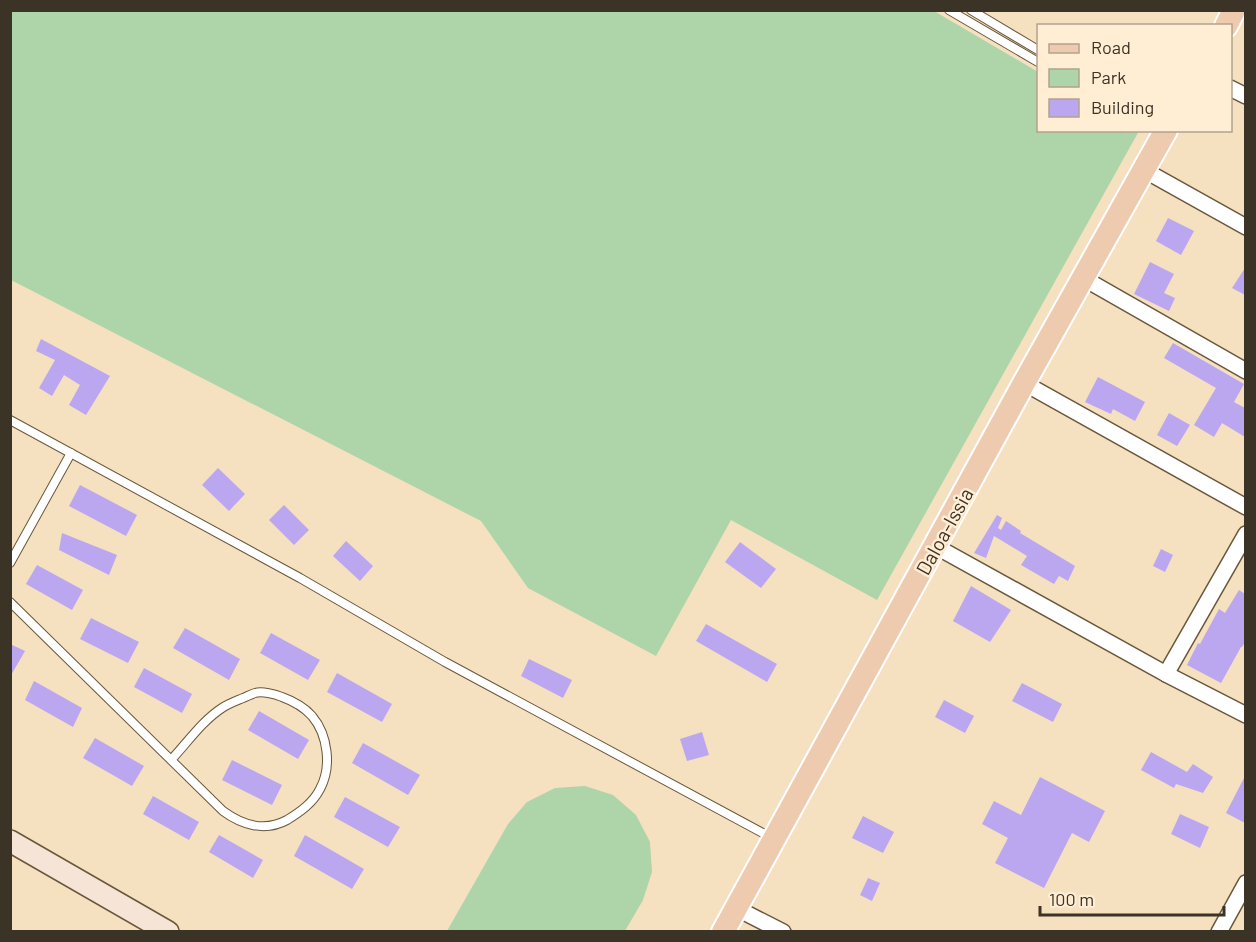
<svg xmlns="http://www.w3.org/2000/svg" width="1256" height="942" font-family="Barlow,sans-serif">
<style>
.green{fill:#aed4aa}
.building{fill:#bba7f0}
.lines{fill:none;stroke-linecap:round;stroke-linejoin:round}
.lane-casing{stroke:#69573b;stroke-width:10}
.street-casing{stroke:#69573b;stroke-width:18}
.secondary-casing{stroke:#69573b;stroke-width:24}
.primary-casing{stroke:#fff;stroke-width:26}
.lane{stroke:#fff;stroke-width:8}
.street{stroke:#fff;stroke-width:15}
.secondary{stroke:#f6e5d6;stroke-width:21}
.primary{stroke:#eecaae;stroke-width:22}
.labels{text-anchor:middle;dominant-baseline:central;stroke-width:5;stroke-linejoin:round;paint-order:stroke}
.street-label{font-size:20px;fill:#3c3327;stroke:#ffeed4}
</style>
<rect width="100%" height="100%" fill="#f5e0c0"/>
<g class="green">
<path d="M10,11H934L1038,72V130L1139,131L877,600L731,520L656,656L528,588L481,521L11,280Z"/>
<path d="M585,786L613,795L636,815L650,842L652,872L643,900L625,931H447L508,824L527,802L555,788Z"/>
</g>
<g class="building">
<path d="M1168,218L1194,231L1181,255L1156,241Z"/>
<path d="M1150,262L1174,274L1164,293L1175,298L1169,311L1134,294Z"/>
<path d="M1245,268V295L1232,288Z"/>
<path d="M41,339L110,376L86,415L69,405L80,385L64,375L52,396L39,388L55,360L36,351Z"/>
<path d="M1173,343L1244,384L1234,402L1245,408V437L1222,423L1214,437L1194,425L1216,388L1164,358Z"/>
<path d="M1098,377L1145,402L1135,421L1113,409L1111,414L1085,402Z"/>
<path d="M1169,413L1190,425L1177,446L1157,435Z"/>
<path d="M218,468L245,494L229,511L202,485Z"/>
<path d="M80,485L137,515L126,536L69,506Z"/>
<path d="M284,505L309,530L294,545L269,520Z"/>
<path d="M997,515L1002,518L998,528L1001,530L1006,521L1021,531L1020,533L1075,566L1068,581L1059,576L1054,584L1021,565L1027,556L994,536L986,558L974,553Z"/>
<path d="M62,533L117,555L109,575L59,550Z"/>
<path d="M346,541L373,566L360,581L333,556Z"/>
<path d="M740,542L776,569L761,588L725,562Z"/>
<path d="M1161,549L1173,555L1165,572L1153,566Z"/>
<path d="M37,565L83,590L72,610L26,584Z"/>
<path d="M971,586L1011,610L990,642L953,621Z"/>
<path d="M1239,590L1245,594V642L1242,647H1241L1221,683L1187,665L1198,643L1200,644L1219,609L1225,613Z"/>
<path d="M91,618L139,642L128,663L80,639Z"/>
<path d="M706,624L777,664L767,682L696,641Z"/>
<path d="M185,628L240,659L229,680L173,648Z"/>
<path d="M271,633L320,660L308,680L260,653Z"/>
<path d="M10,644L25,651L10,677Z"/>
<path d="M529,659L572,680L563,698L521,676Z"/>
<path d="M144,668L192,694L182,713L134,687Z"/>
<path d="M337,673L392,704L382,722L327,692Z"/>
<path d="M34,681L82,708L73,727L25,700Z"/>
<path d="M1022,683L1062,704L1053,722L1012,701Z"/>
<path d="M944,700L974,716L965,733L935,717Z"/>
<path d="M259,711L309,740L298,759L248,730Z"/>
<path d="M702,732L709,755L687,761L680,739Z"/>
<path d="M95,738L144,766L132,786L83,758Z"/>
<path d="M363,743L420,775L408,795L352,763Z"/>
<path d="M1151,752L1187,772L1193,764L1213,777L1203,793L1176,784L1174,788L1141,770Z"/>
<path d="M232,760L282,785L272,805L222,780Z"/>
<path d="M1245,776V823L1226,813Z"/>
<path d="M1040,777L1105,811L1089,842L1072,833L1044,888L995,863L1008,838L982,824L994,801L1021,815Z"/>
<path d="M153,796L199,822L189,840L143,814Z"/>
<path d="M345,797L400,827L388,847L334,817Z"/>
<path d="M1180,814L1209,827L1200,848L1171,834Z"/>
<path d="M863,816L894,832L883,853L852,838Z"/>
<path d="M219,835L263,860L253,878L209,852Z"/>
<path d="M305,835L364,869L352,889L294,856Z"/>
<path d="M868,878L880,883L872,901L860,895Z"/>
</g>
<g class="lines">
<g class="lane-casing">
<g id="lane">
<path d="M949,10L1038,62"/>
<path d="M971,10L1038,50"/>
<path d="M10,420L300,578L445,662L772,838"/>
<path d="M10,563L71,453"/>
<path d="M10,602L223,811C242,825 265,832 287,820C300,812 313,803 320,789C332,767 328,735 312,716C304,707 293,701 282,697C275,694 262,691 255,693C251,694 246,697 243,698C236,701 228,704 222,708C202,721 187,743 171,760"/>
</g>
</g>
<g class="street-casing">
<g id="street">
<path d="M1230,88L1246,96"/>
<path d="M1144,170L1246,227"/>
<path d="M1083,278L1246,371"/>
<path d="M1024,383L1246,507"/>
<path d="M935,546L1166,674L1246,715"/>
<path d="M1166,674L1246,534"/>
<path d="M736,908L783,932"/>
<path d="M1219,932L1246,883"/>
</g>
</g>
<g class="secondary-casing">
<path id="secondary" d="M10,841L168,932"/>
</g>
<g class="primary-casing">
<g id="primary">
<path d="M1226,26L1234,10"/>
<path d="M723,932L1024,383L1166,130"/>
</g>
</g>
<use href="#lane" class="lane"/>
<use href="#street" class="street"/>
<use href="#secondary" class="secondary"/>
<use href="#primary" class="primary"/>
</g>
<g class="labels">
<g class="street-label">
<text transform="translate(944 531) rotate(-61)">Daloa-Issia</text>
</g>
</g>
<rect width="1256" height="942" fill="none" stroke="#3c3327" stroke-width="24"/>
<rect x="1037" y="24" width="195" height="108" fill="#ffeed4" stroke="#b1a38f" stroke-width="1.5"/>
<rect x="1049" y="44" width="30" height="9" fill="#eecaae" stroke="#b1a38f" stroke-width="1.5"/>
<text x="1091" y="54" font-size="18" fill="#3c3327">Road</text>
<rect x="1049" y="69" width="30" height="18" fill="#aed4aa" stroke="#b1a38f" stroke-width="1.5"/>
<text x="1091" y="84" font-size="18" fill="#3c3327">Park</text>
<rect x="1049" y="99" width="30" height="18" fill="#bba7f0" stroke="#b1a38f" stroke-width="1.5"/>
<text x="1091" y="114" font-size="18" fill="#3c3327">Building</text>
<path d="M1040 906v9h184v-9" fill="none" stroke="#3c3327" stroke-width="3"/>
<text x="1049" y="906" font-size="18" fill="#3c3327" stroke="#ffeed4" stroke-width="4.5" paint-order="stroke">100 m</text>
</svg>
